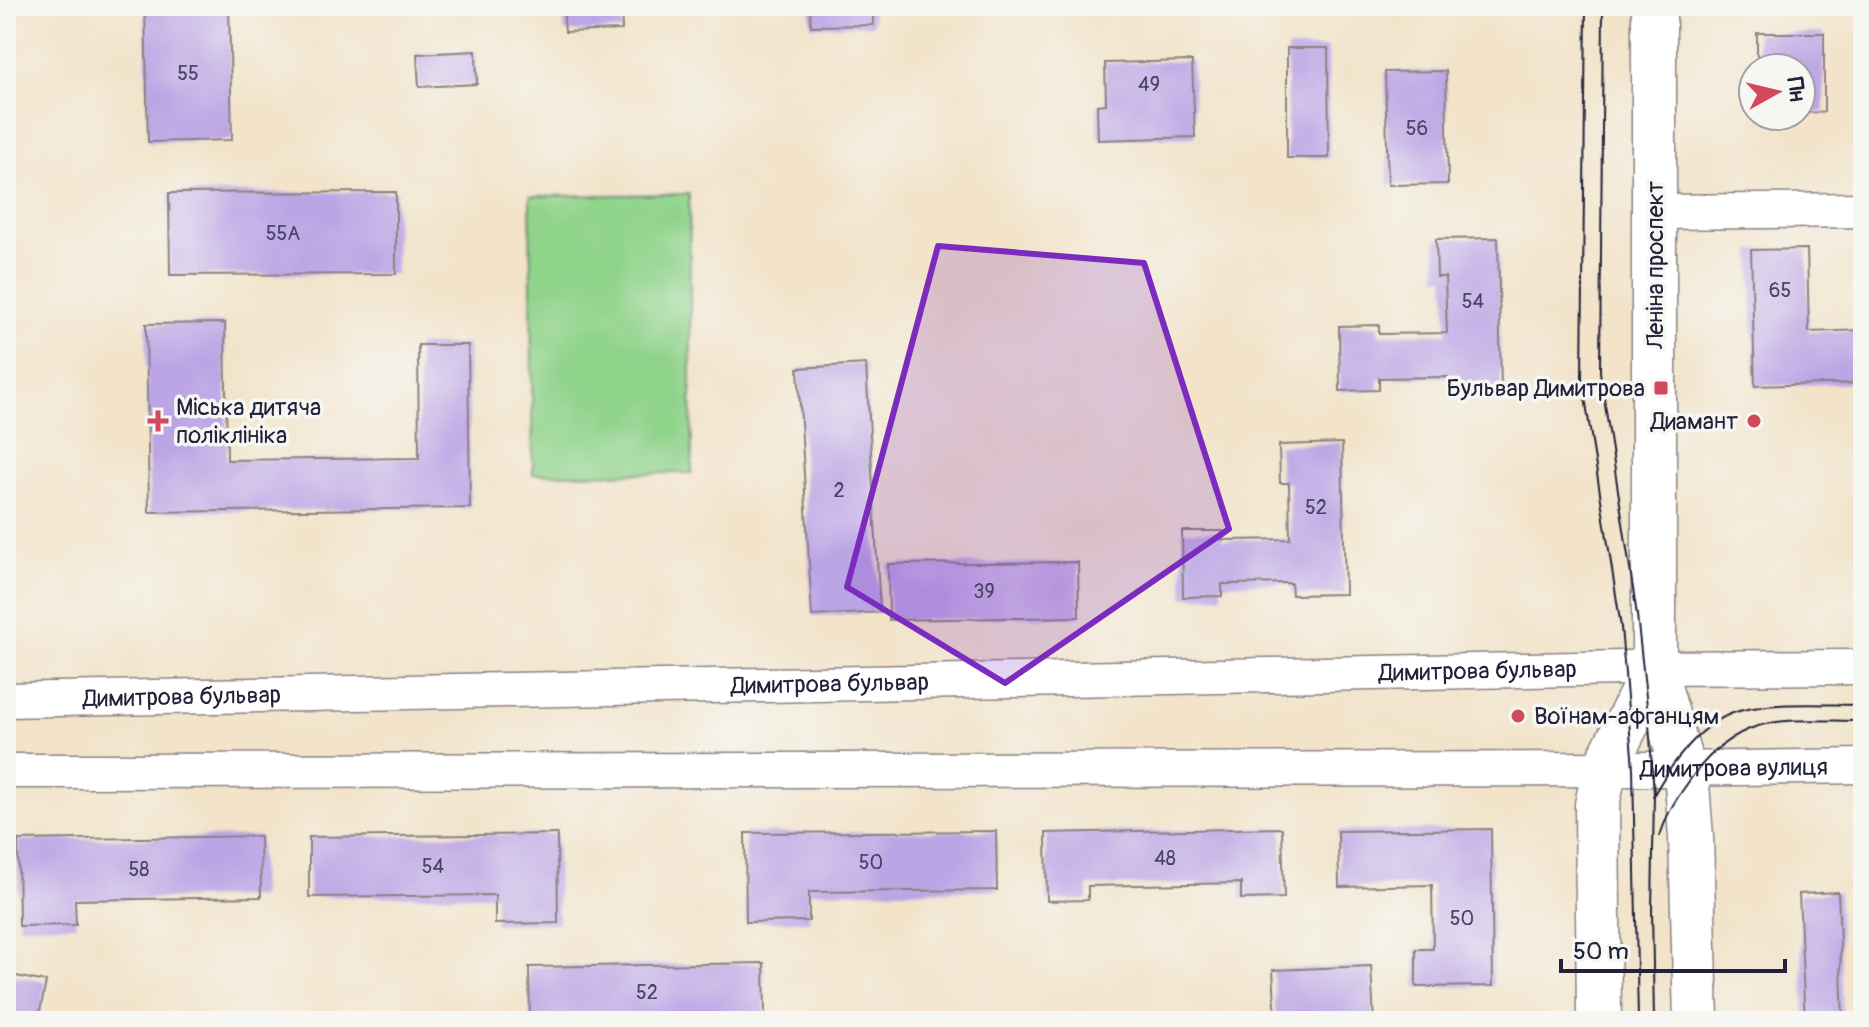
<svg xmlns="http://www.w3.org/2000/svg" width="1869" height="1027" font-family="Pangolin,sans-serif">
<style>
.green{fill:#90d38b;stroke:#597a63;stroke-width:2}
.building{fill:#bca5e5}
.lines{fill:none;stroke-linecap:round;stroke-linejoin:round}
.minor-casing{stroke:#8a8282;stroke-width:37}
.major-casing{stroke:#8a8282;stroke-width:47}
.minor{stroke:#fff;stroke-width:34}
.major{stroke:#fff;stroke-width:44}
.tram{stroke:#22223b;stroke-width:2}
.marked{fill:#7b2cbf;fill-opacity:0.2;stroke:#7b2cbf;stroke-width:6;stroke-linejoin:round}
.poi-dot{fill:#d1495b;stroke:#f6f6f2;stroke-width:3}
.labels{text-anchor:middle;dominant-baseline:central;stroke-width:7;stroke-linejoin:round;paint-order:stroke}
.number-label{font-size:20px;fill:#484366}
.street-label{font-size:24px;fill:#22223b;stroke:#f6f6f2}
.poi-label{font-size:24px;fill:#22223b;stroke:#f6f6f2;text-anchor:end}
</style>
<rect width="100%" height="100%" fill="#f6f6f2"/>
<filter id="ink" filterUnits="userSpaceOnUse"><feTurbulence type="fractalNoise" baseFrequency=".0125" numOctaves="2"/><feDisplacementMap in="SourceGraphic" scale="16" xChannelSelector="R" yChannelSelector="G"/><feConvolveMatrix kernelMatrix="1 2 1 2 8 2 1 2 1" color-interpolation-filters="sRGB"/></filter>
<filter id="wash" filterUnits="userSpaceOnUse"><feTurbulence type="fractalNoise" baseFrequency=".006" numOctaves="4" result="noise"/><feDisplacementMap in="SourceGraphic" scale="32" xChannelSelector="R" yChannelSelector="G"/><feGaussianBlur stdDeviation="1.8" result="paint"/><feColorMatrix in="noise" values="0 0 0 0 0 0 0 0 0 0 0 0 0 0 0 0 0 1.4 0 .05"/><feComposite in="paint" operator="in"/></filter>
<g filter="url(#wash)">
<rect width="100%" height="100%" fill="#f2e3c9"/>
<path class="green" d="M689,194L692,473L533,474L530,196Z"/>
<g id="blocks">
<g class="building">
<path d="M145,6H229L232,140L148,142Z"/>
<path d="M563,6H621L622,30L565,32Z"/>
<path d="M810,6H873V25L811,26Z"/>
<path d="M1757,33H1824V112L1801,113V68H1757Z"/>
<path d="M1287,48H1328L1329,158H1287Z"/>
<path d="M476,51L477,84L419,87L417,54Z"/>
<path d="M1192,61L1195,137L1098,140L1097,105L1106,104L1105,63Z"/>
<path d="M1446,71L1448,184L1388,185L1385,72Z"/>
<path d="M396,192V274L170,275L169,193Z"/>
<path d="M1498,238L1501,388L1449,389L1448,377L1379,378V390L1340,391L1339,326L1379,325V334L1447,333L1445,277H1437L1436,239Z"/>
<path d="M1807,249L1809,332L1863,330V383L1755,386L1751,250Z"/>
<path d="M225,323L227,460L419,458L418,345H468L470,508L149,512L146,324Z"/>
<path d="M866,364L880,612L812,616L798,368Z"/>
<path d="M1342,443L1345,594L1292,595L1291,583L1222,584V596L1183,597L1182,531H1223L1222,540L1290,539L1289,483H1280L1279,445Z"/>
<path d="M1078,562L1079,617L889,620L888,564Z"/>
<path d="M1282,828L1284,898L1241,899V883L1088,886V900L1047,901L1046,833Z"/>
<path d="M1491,829L1493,986L1416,987V949H1433L1432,885L1339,887L1338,831Z"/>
<path d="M996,831L997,890L809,892V921L746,922L745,833Z"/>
<path d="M557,834L558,923L495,924V895L309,897V837Z"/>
<path d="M260,836L261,897L75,900L76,925L19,926L18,840Z"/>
<path d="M1838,892L1843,1021H1805L1799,894Z"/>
<path d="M764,963L765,1017L530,1021L529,967Z"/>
<path d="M1371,966L1374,1021H1276L1273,970Z"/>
<path d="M6,974L46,982L38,1021H6Z"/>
</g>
</g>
</g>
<g filter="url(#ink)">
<use href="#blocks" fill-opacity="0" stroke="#8a8282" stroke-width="2"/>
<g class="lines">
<g class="minor-casing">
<g id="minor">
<path d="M1655,212L1863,210"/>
<path id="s1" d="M6,700L1624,668L1863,667"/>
<path id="s2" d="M6,771L1671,769L1863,766"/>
</g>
</g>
<g class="major-casing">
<g id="major">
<path d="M1654,6V669L1687,784L1691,837L1696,1021"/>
<path d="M1599,1021L1597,805L1605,768L1654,669"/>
</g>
</g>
<use href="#minor" class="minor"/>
<use href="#major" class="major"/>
<g class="tram">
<path d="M1586,6L1582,378L1621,627L1633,768L1638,1021"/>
<path d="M1603,6L1600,372L1637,615L1649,724L1654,794L1652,910L1654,1021"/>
<path d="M1653,796C1671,764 1702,721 1739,711C1779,701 1823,705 1863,705"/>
<path d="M1660,836C1669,808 1675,801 1692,777C1742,709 1788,721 1863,721"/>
</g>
</g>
</g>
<path class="marked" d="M938,246L1144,263L1229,529L1005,683L847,587Z"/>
<g class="poi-dot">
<rect x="1653" y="380" width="16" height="16" rx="4"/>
<path d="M154 409h8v8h8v8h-8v8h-8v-8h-8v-8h8z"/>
<circle cx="1754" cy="421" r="8"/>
<circle cx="1518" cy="716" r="8"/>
</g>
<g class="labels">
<g class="number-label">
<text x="188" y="73">55</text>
<text x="1149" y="84">49</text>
<text x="1417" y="128">56</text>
<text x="283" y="233">55А</text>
<text x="1780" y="290">65</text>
<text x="1473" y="301">54</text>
<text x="839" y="490">2</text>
<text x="1316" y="507">52</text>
<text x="984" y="591">39</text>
<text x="1165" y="858">48</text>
<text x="871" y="862">50</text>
<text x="433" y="866">54</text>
<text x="139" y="869">58</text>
<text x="1462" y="918">50</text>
<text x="647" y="992">52</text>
</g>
<g class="street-label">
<text transform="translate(1655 265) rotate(-90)">Леніна проспект</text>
<text stroke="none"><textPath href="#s1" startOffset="1472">Димитрова бульвар</textPath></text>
<text stroke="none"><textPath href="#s1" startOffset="824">Димитрова бульвар</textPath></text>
<text stroke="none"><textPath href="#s1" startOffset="176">Димитрова бульвар</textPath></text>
<text stroke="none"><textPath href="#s2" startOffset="1728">Димитрова вулиця</textPath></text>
</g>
<g class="poi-label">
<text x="1645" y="388">Бульвар Димитрова</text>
<text x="176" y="407" text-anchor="start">Міська дитяча<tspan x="176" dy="28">поліклініка</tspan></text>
<text x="1738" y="421">Диамант</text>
<text x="1534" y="716" text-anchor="start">Воїнам-афганцям</text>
</g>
</g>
<rect width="1869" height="1027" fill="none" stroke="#f6f6f2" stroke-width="32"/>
<g transform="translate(1777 92) rotate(82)"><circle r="38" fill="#f6f6f2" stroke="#a1a1a9" stroke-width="2"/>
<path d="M0-6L14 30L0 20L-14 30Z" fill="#d1495b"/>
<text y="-12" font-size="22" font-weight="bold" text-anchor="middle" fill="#22223b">Пн</text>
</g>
<path d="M1561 959v12h224v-12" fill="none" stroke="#22223b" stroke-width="4"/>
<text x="1573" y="959" font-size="24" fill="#22223b" stroke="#f6f6f2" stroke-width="6" paint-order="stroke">50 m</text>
</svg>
